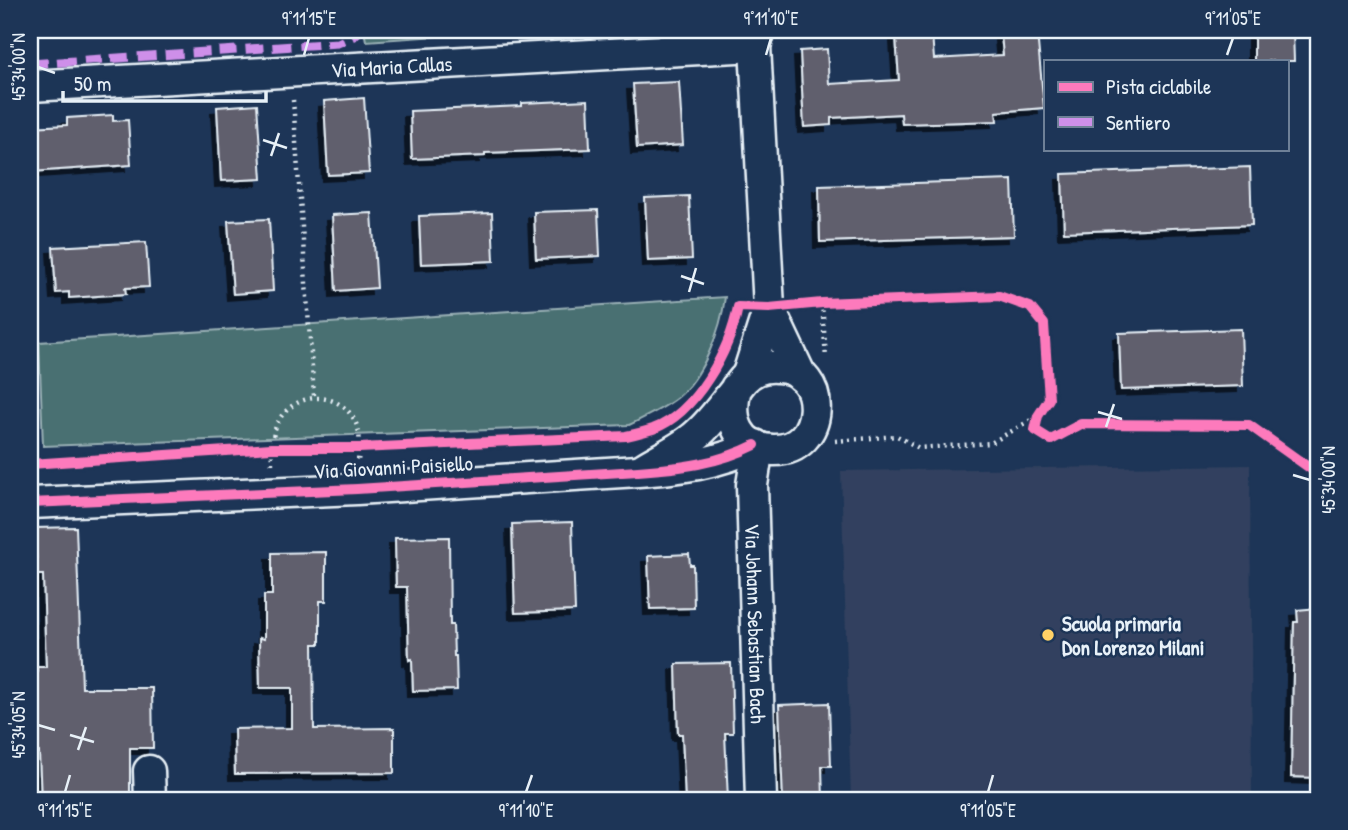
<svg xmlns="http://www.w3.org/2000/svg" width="1348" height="830" font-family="'Patrick Hand',sans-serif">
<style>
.built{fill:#31415e}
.green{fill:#4a6f72;stroke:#99b0b5;stroke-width:2}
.building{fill:#615e6d;stroke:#e8f1f8;stroke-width:2;filter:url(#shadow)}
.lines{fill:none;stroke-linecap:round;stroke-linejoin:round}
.minor-casing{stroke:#e8f1f8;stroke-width:35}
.path{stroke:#e8f1f8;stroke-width:4.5;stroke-dasharray:2 5;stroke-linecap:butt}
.minor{stroke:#1d3557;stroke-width:30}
.quiet{stroke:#ce8fe9;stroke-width:9;stroke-dasharray:18 9;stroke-linecap:butt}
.cycleway-casing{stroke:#1d3557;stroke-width:15}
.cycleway{stroke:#fd7abc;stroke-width:10}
.ticks{fill:none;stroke:#e8f1f8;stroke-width:2.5}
.poi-dot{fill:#ffd166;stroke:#1d3557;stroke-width:2.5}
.labels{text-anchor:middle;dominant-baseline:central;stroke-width:5;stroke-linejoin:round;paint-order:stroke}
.street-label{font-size:21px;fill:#e8f1f8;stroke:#1d3557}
.poi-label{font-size:21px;font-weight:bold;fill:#e8f1f8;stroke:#1d3557;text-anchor:start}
.neatline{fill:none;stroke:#e8f1f8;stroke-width:2.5}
.ticks-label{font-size:18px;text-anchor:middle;fill:#e8f1f8}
</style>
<defs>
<filter id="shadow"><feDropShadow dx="-6" dy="6" stdDeviation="0" flood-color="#0009"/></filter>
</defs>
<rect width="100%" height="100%" fill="#1d3557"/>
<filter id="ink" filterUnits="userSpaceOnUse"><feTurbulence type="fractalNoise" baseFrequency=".0143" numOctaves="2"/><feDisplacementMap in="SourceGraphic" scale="14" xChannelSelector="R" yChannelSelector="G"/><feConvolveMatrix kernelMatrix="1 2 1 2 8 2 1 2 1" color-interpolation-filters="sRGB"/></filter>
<g filter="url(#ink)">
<path class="built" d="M1250,465L1252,800H851L841,471Z"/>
<g class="green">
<path d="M364,30H526L366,41Z"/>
<path d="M725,297C721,330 703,377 677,398C663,409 645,417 629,425L43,446L39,342Z"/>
</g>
<g class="building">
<path d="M1254,30H1293L1294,61H1254Z"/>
<path d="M1037,32L1044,108L996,112L997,121L902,124L901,114L831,118V125L804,127L800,51L827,49L829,84L899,80L896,36L932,34L934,59L1003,55L1001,35Z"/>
<path d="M679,82L683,145L637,148L633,84Z"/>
<path d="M364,98L369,173L328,175L324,101Z"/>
<path d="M588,100L590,149L485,153V156L412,159L410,111L522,106V103Z"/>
<path d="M257,104L262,179L221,181L217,107Z"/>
<path d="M113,115V121L128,120L131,165L31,172L30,127L67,125V118Z"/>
<path d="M1250,167L1252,225L1064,232L1062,174Z"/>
<path d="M1012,180L1014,236L820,242L819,186Z"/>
<path d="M689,196L692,259L648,261L645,198Z"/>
<path d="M598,210L600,256L536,259L534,212Z"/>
<path d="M372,213L377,288L336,291L332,215Z"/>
<path d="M492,213L494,261L421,264L419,216Z"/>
<path d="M269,219L273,291L233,294L228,221Z"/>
<path d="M146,242L149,287L125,288L126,294L69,298V292L56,293L53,247Z"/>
<path d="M1241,329L1243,386L1121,390L1119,333Z"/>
<path d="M572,522L575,611L515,613L512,524Z"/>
<path d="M76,527L82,688H152L153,748H130V800H41L39,752H30V679H37V667H46L43,575H37L35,528Z"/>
<path d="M449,537L450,625H453L454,656H456L457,690L413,691L412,659L409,660L407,587H396L395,538Z"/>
<path d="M326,552V601H320V644H313L314,729L394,728V773L235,774L234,729L292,728V688H260L259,638L264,639V595H272V553Z"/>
<path d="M689,554L690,565H693L694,608L650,609L648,556Z"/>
<path d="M1318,608V778L1291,777L1294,622H1298L1297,610Z"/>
<path d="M731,663L733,733H725L728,800H685L682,734H678L676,664Z"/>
<path d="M829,703L831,766H822L823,800H783L779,705Z"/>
</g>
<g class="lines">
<g class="minor-casing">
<g id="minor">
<path id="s1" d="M30,86L755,46"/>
<path d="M769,308L801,376"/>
<path d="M748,374L769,308L755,46L760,30"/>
<path id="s2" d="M758,447L752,485L761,800"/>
<path d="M644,468C660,458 680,449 694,437C713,422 728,398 743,380C752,370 764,366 777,367C830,368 826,452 773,450C737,449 728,418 736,388"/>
<path d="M30,503L357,489L638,471C679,468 718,464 755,445"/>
<path d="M149,771L150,800"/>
</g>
</g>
<g class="path">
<path d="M293,100L314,396"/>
<path d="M822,303L826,358"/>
<path d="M835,441L897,436L919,448L991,443L1038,416"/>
<path d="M272,464C271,447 272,426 284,413C309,386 352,397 359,433C360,442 359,452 358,461"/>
</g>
<use href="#minor" class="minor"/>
<path class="quiet" d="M30,64L338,43L354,36L360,30"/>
<g class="cycleway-casing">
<g id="cycleway">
<path d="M30,464L271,448H359L626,436C635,434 644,432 653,429C696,413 730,350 738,307L769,308L822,303L999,296L1030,307L1044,324L1049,399L1038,416L1035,430L1051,440L1081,424L1249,425L1318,474"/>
<path d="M30,503L357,489L638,471C679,468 718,464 755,445"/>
</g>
</g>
<use href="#cycleway" class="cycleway"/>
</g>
</g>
<path class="ticks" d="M304,55L309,38M766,55L771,38M1227,55L1233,38M38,67L55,73M263,140L287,148M271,156L279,133M681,276L704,284M689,292L696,268M1098,412L1122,419M1106,427L1114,404M1293,475L1310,480M38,725L55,730M70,735L94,742M78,750L86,727M65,792L70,775M526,792L532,775M988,792L993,775"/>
<circle class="poi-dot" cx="1048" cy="635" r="7"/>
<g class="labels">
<g class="street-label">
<text stroke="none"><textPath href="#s1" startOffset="362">Via Maria Callas</textPath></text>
<text transform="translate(393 467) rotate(-3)">Via Giovanni Paisiello</text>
<text stroke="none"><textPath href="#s2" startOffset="177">Via Johann Sebastian Bach</textPath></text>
</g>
<g class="poi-label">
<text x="1062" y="623">Scuola primaria<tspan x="1062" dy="24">Don Lorenzo Milani</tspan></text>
</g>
</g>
<rect width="1348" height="830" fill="none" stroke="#1d3557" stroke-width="77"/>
<rect x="1044" y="60" width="245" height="91" fill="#1d3557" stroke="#6e8097" stroke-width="2"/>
<rect x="1058" y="82" width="35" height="10" fill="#fd7abc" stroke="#6e8097" stroke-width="2"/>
<text x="1106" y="94" font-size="21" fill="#e8f1f8">Pista ciclabile</text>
<rect x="1058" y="117" width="35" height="10" fill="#ce8fe9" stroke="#6e8097" stroke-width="2"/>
<text x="1106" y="130" font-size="21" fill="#e8f1f8">Sentiero</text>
<path d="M63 91v10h203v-10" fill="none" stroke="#e8f1f8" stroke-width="3.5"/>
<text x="74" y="91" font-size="21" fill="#e8f1f8" stroke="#1d3557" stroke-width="5" paint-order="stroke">50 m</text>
<rect x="38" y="38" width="1272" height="754" class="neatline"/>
<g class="ticks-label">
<text x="309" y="25">9°11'15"E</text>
<text x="771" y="25">9°11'10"E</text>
<text x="1233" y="25">9°11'05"E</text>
<text transform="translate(19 67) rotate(-90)" y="6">45°34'00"N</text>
<text transform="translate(1329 480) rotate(-90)" y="6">45°34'00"N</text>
<text transform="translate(19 725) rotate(-90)" y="6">45°34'05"N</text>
<text x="65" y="817">9°11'15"E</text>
<text x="526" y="817">9°11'10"E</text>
<text x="988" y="817">9°11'05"E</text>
</g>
</svg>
